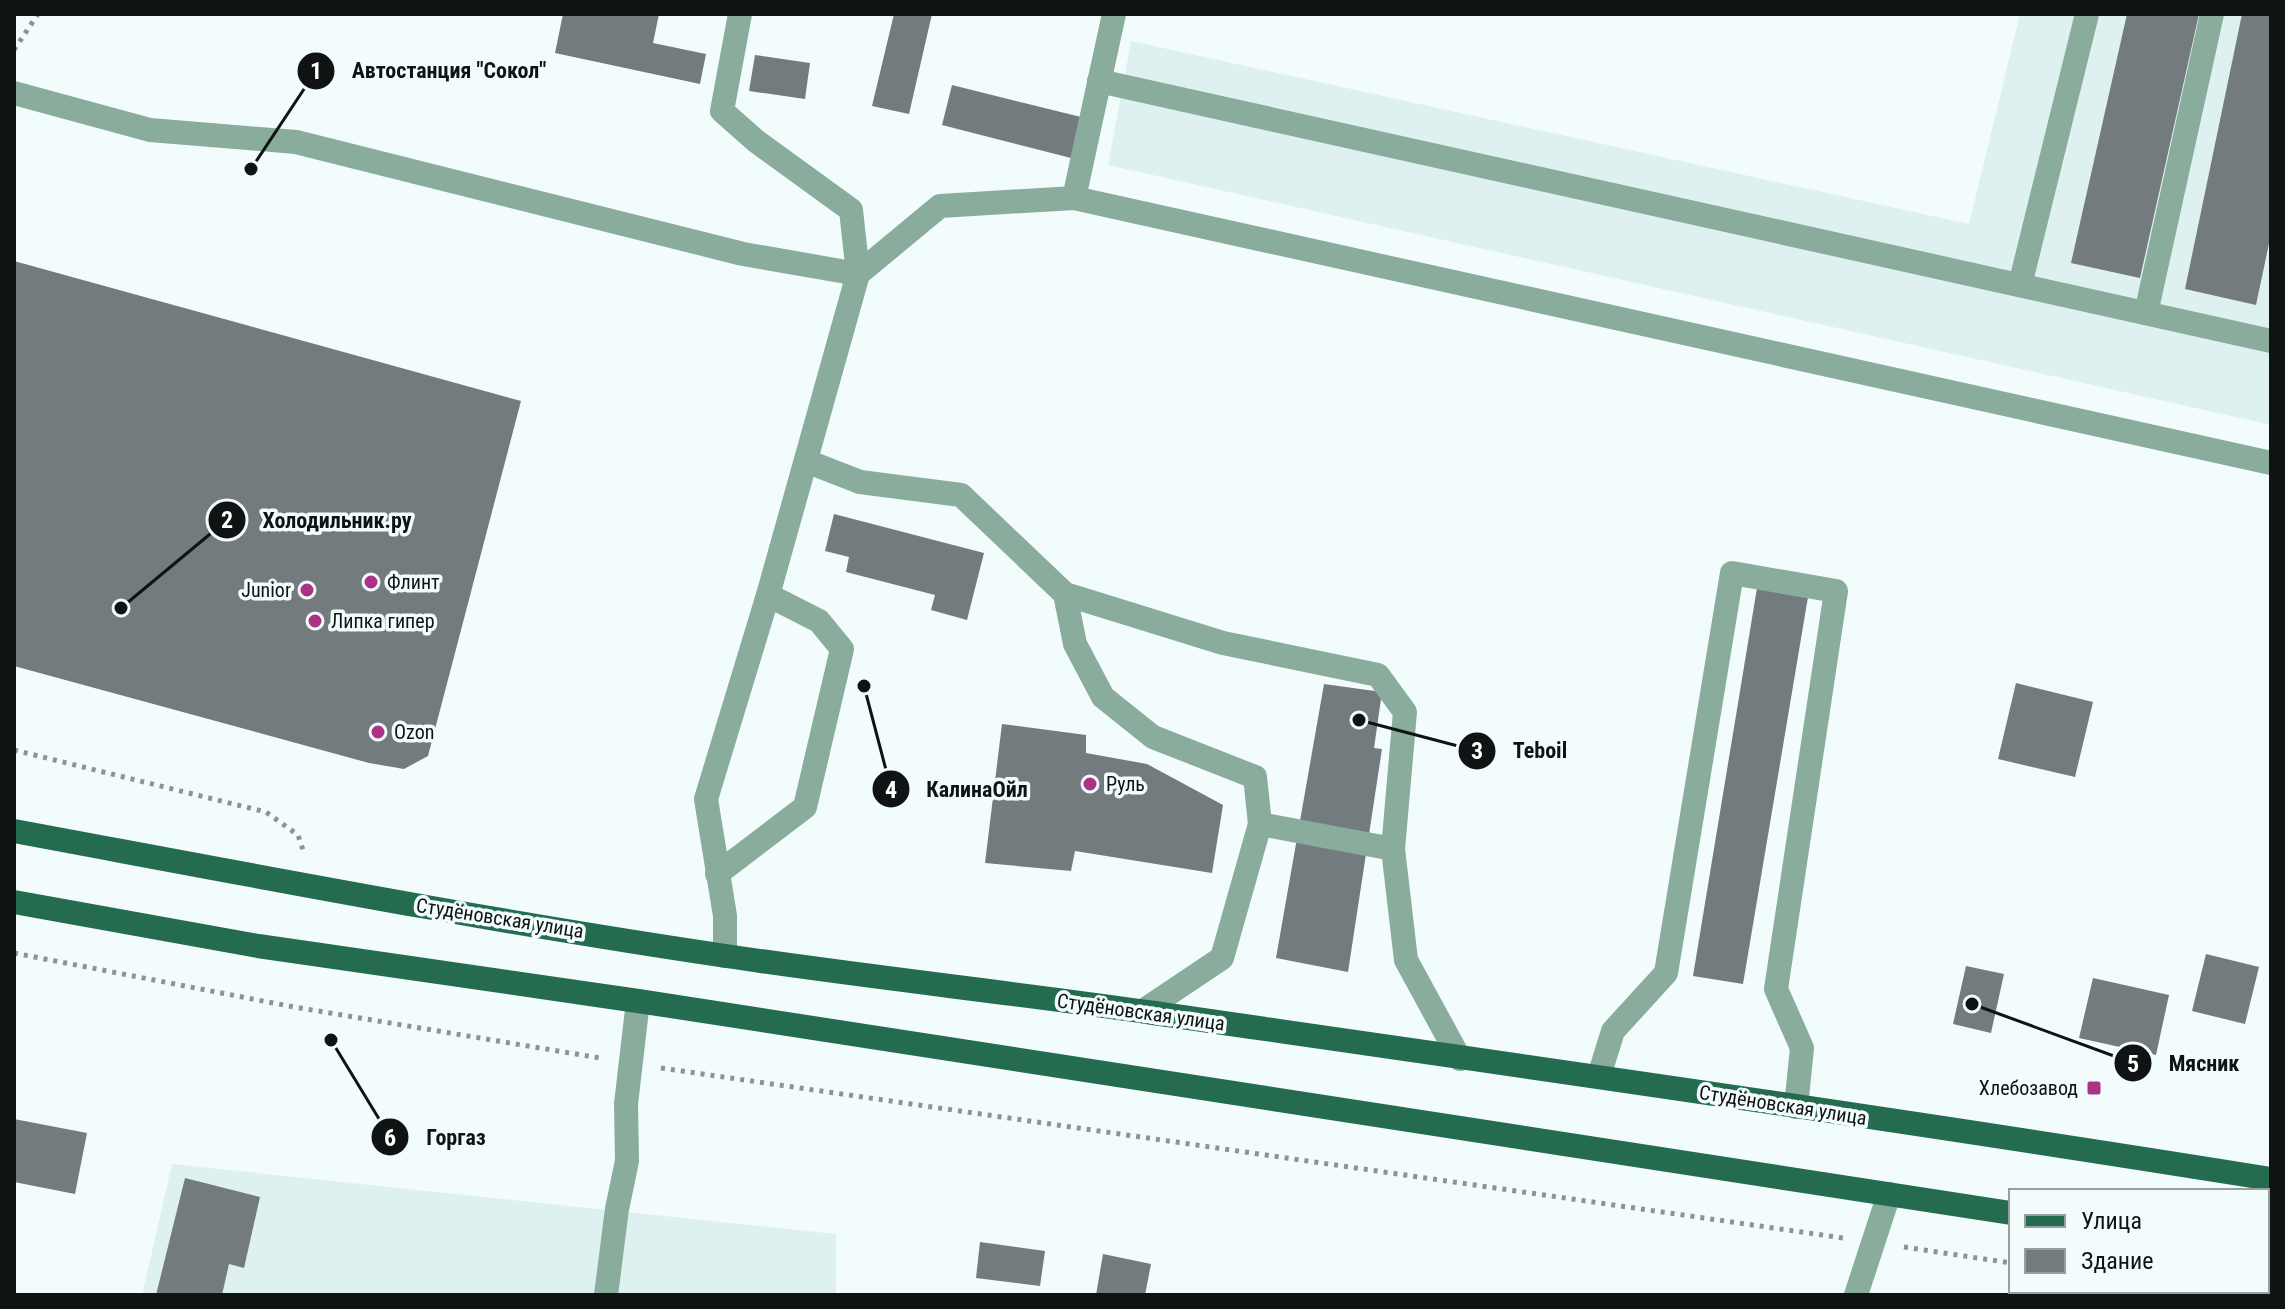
<svg xmlns="http://www.w3.org/2000/svg" width="2285" height="1309" font-family="'Roboto Condensed',sans-serif">
<style>
.built{fill:#def1f0}
.building{fill:#737b7e}
.lines{fill:none;stroke-linecap:round;stroke-linejoin:round}
.path{stroke:#8c9393;stroke-width:5;stroke-dasharray:4 6;stroke-linecap:butt}
.minor{stroke:#8aac9c;stroke-width:24}
.major{stroke:#246b50;stroke-width:24}
.poi-dot{fill:#ac3285;stroke:#f2fcfc;stroke-width:3}
.labels{text-anchor:middle;dominant-baseline:central;stroke-width:7;stroke-linejoin:round;paint-order:stroke}
.poi-label{font-size:20px;fill:#0f1313;stroke:#f2fcfc;text-anchor:start}
.street-label{font-size:20px;fill:#0f1313;stroke:#f2fcfc}
.leader{fill:none;stroke:#0f1313;stroke-width:3}
.callout-dot{fill:#0f1313;stroke:#f2fcfc;stroke-width:3}
.mark-label{font-size:24px;text-anchor:middle;font-weight:bold;fill:#fff}
.callout-label{font-size:22px;text-anchor:middle;font-weight:bold;fill:#0f1313;stroke:#f2fcfc;stroke-width:7;stroke-linejoin:round;paint-order:stroke}
</style>
<rect width="100%" height="100%" fill="#f2fcfc"/>
<g class="built">
<path d="M2020,14H2271V425L1108,165L1131,41L1969,224Z"/>
<path d="M172,1164L836,1234V1295H142Z"/>
</g>
<g class="building">
<path d="M563,14H659L653,43L706,54L700,84L555,53Z"/>
<path d="M894,14H932L909,114L872,106Z"/>
<path d="M2127,14H2199L2140,278L2071,263Z"/>
<path d="M2242,14H2271V234L2256,305L2185,289Z"/>
<path d="M755,55L810,63L805,99L749,91Z"/>
<path d="M952,85L1085,118L1075,159L942,125Z"/>
<path d="M14,261L521,401L428,756L404,769L369,763L14,666Z"/>
<path d="M834,514L984,553L967,620L931,610L935,595L846,572L849,557L825,551Z"/>
<path d="M1757,588L1808,597L1743,984L1693,976Z"/>
<path d="M2016,683L2093,702L2075,777L1998,759Z"/>
<path d="M1324,684L1382,692L1374,748L1382,749L1348,972L1276,958Z"/>
<path d="M1002,724L1086,735V753L1147,764L1223,805L1212,873L1075,851L1071,871L985,863Z"/>
<path d="M2206,954L2259,967L2245,1024L2192,1011Z"/>
<path d="M1966,966L2004,974L1991,1033L1953,1024Z"/>
<path d="M2093,978L2169,995L2156,1055L2079,1038Z"/>
<path d="M14,1119L87,1133L75,1194L14,1182Z"/>
<path d="M185,1178L260,1197L244,1268L229,1264L222,1295H156Z"/>
<path d="M980,1242L1045,1251L1040,1286L976,1278Z"/>
<path d="M1103,1254L1151,1264L1145,1295H1096Z"/>
</g>
<g class="lines">
<g class="path">
<path d="M14,50L38,14"/>
<path d="M14,750L266,812L298,835L304,853"/>
<path d="M14,953L294,1007L600,1058"/>
<path d="M661,1068L1843,1238"/>
<path d="M1904,1247L2011,1263"/>
<path d="M2185,1291L2210,1295"/>
</g>
<g class="minor">
<path d="M740,14L722,111L756,141L851,210L858,274"/>
<path d="M1099,81L2271,341"/>
<path d="M14,93L150,130L296,142L743,254L858,274L768,595L706,799L725,916V956"/>
<path d="M1074,198L1114,14"/>
<path d="M858,274L940,206L1074,198L2271,463"/>
<path d="M2020,285L2087,14"/>
<path d="M2146,313L2212,14"/>
<path d="M806,461L860,482L961,495L1065,594L1223,643L1378,675L1405,712L1393,849"/>
<path d="M1065,594L1075,644L1103,697L1153,737L1255,777L1260,824"/>
<path d="M717,874L805,807L842,649L819,621L768,595"/>
<path d="M1143,1011L1222,958L1260,824L1393,849L1406,960L1460,1059"/>
<path d="M1599,1076L1613,1031L1666,973L1732,573L1836,591L1776,989L1802,1048L1796,1107"/>
<path d="M606,1295L617,1209L627,1161L626,1104L638,1001"/>
<path d="M1856,1295L1889,1194"/>
</g>
<g class="major">
<path d="M14,831C251,875 488,921 726,956C866,977 1007,992 1147,1012C1522,1066 1897,1119 2271,1179"/>
<path d="M14,902L258,946L638,1001L2011,1213"/>
<path d="M2267,1255H2271"/>
</g>
</g>
<g class="poi-dot">
<circle cx="371" cy="582" r="8"/>
<circle cx="307" cy="590" r="8"/>
<circle cx="315" cy="621" r="8"/>
<circle cx="378" cy="732" r="8"/>
<circle cx="1090" cy="784" r="8"/>
<rect x="2086" y="1080" width="16" height="16" rx="4"/>
</g>
<g class="labels">
<g class="poi-label">
<text x="387" y="582">Флинт</text>
<text x="291" y="590" text-anchor="end">Junior</text>
<text x="331" y="621">Липка гипер</text>
<text x="394" y="732">Ozon</text>
<text x="1106" y="784">Руль</text>
<text x="2078" y="1088" text-anchor="end">Хлебозавод</text>
</g>
<g class="street-label">
<text transform="translate(500 918) rotate(9)">Студёновская улица</text>
<text transform="translate(1141 1012) rotate(8)">Студёновская улица</text>
<text transform="translate(1783 1105) rotate(9)">Студёновская улица</text>
</g>
</g>
<path class="leader" d="M251 169L316 71M121 608L227 520M1359 720L1477 751M864 686L891 789M1972 1004L2133 1063M331 1040L390 1137"/>
<g class="callout-dot">
<circle cx="251" cy="169" r="8"/>
<circle cx="121" cy="608" r="8"/>
<circle cx="1359" cy="720" r="8"/>
<circle cx="864" cy="686" r="8"/>
<circle cx="1972" cy="1004" r="8"/>
<circle cx="331" cy="1040" r="8"/>
<circle cx="316" cy="71" r="20"/>
<circle cx="227" cy="520" r="20"/>
<circle cx="1477" cy="751" r="20"/>
<circle cx="891" cy="789" r="20"/>
<circle cx="2133" cy="1063" r="20"/>
<circle cx="390" cy="1137" r="20"/>
</g>
<g class="mark-label">
<text x="316" y="79">1</text>
<text x="227" y="528">2</text>
<text x="1477" y="759">3</text>
<text x="891" y="798">4</text>
<text x="2133" y="1072">5</text>
<text x="390" y="1146">6</text>
</g>
<g class="callout-label">
<text x="449" y="78">Автостанция "Сокол"</text>
<text x="337" y="528">Холодильник.ру</text>
<text x="1540" y="758">Teboil</text>
<text x="977" y="797">КалинаОйл</text>
<text x="2204" y="1071">Мясник</text>
<text x="456" y="1145">Горгаз</text>
</g>
<rect width="2285" height="1309" fill="none" stroke="#0f1313" stroke-width="32"/>
<rect x="2009" y="1189" width="260" height="104" fill="#f2fcfc" stroke="#979f9f" stroke-width="2"/>
<rect x="2025" y="1215" width="40" height="12" fill="#246b50" stroke="#979f9f" stroke-width="2"/>
<text x="2081" y="1229" font-size="24" fill="#0f1313">Улица</text>
<rect x="2025" y="1249" width="40" height="24" fill="#737b7e" stroke="#979f9f" stroke-width="2"/>
<text x="2081" y="1269" font-size="24" fill="#0f1313">Здание</text>
</svg>
